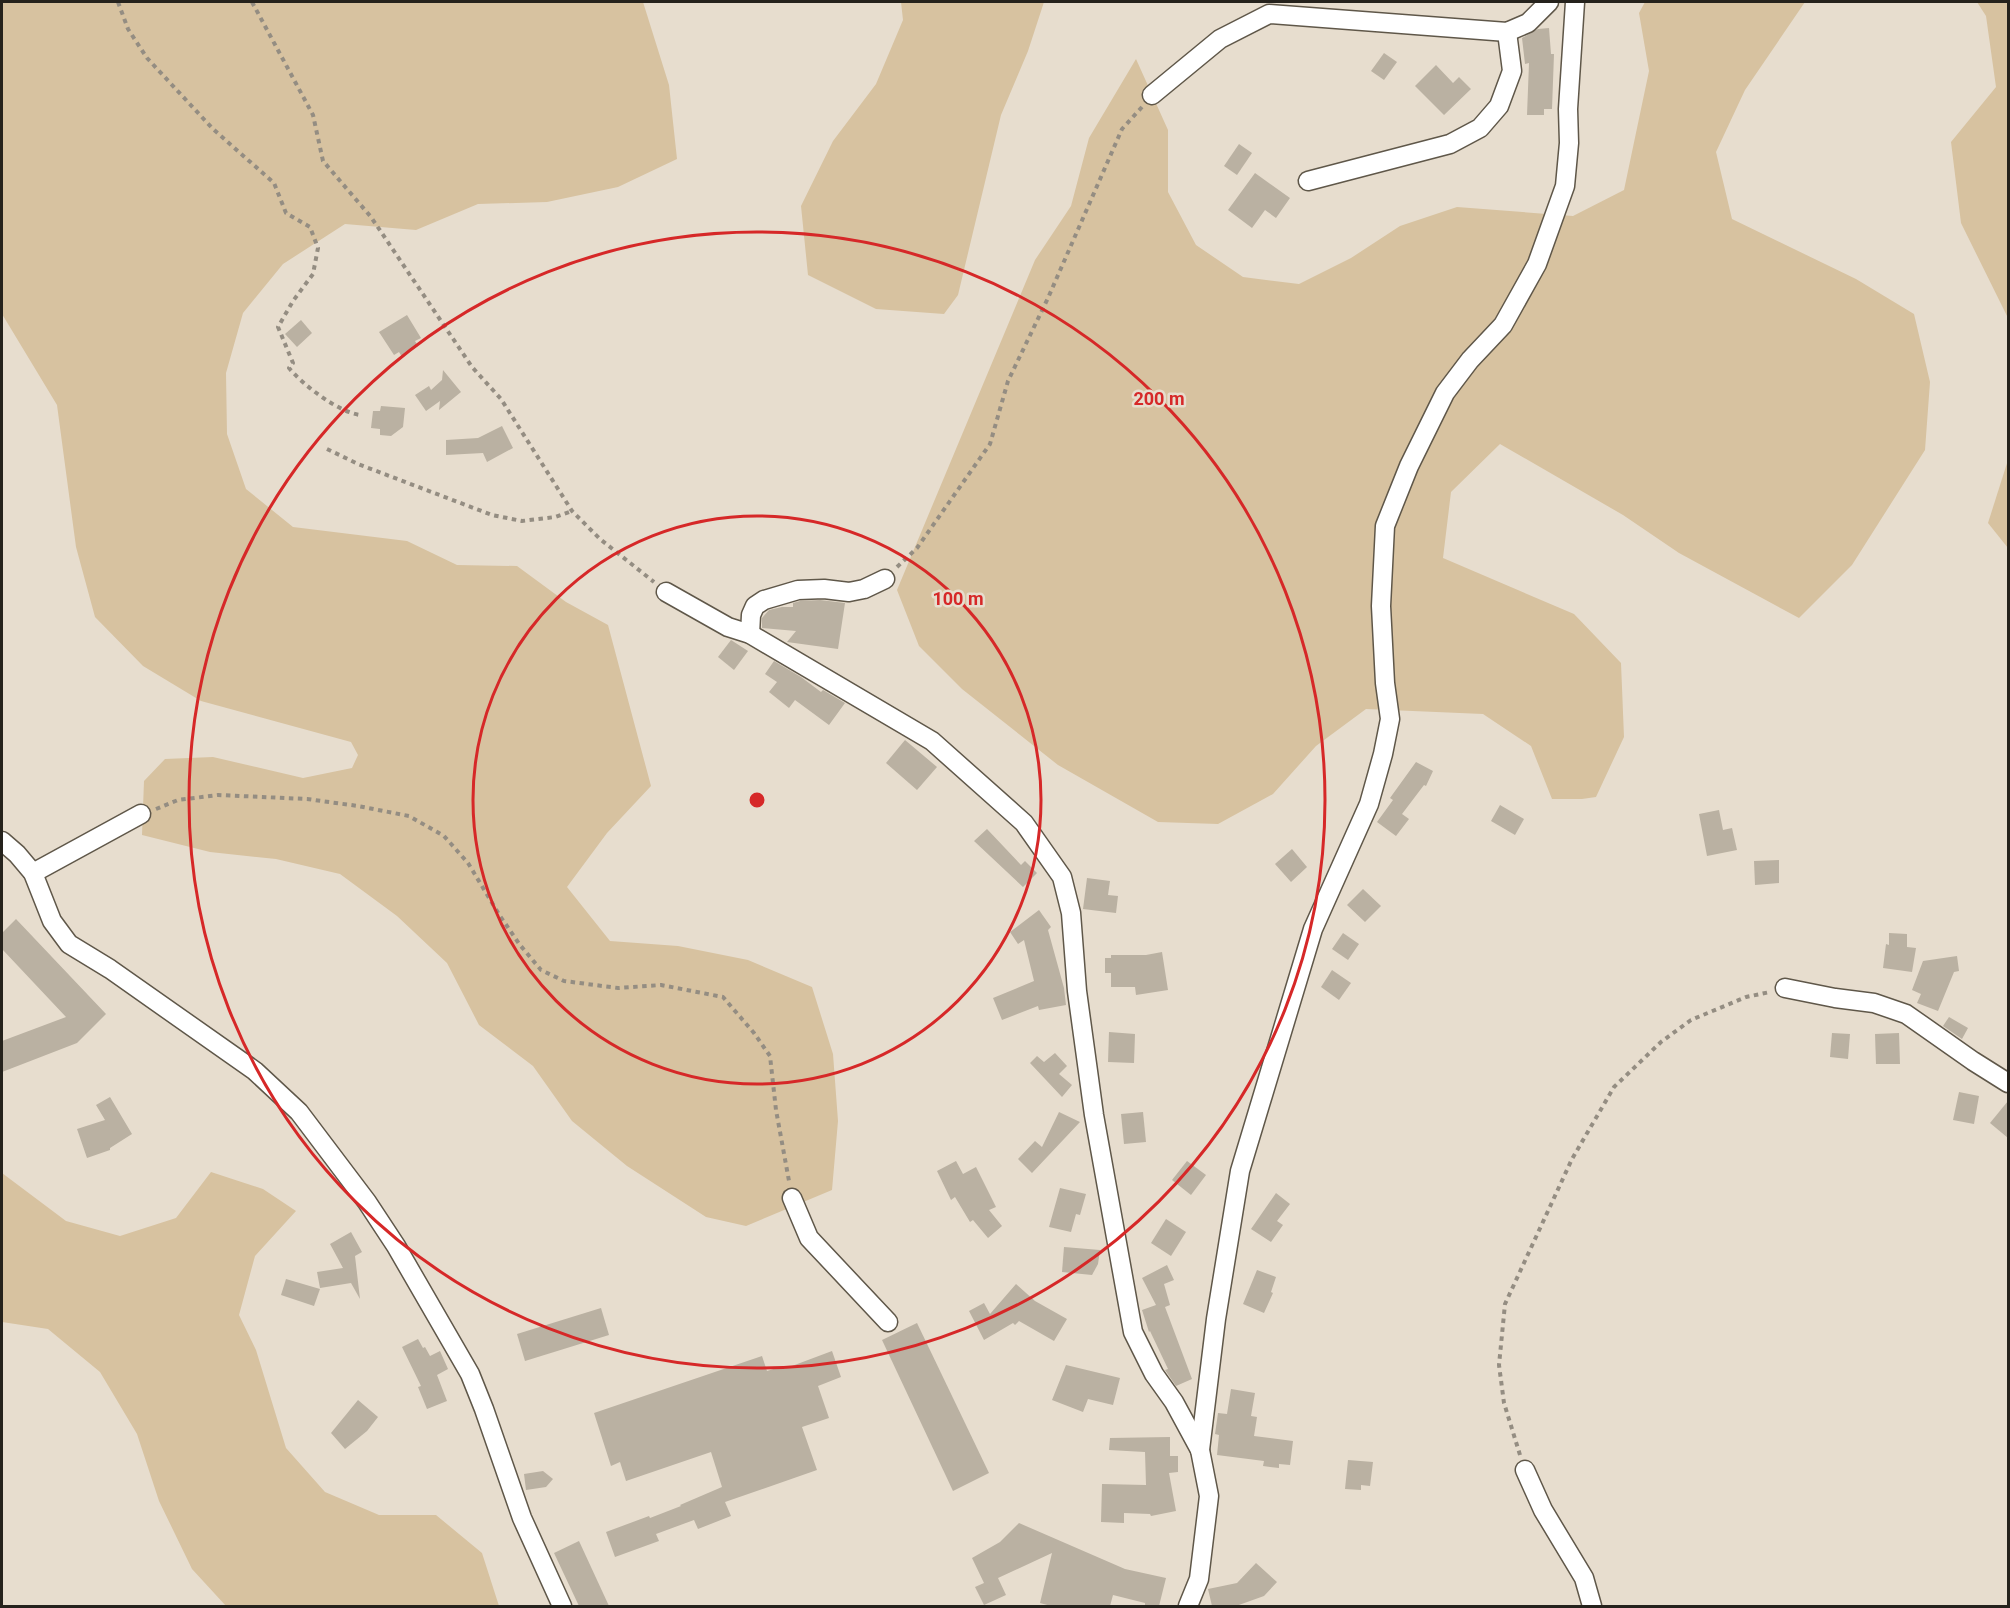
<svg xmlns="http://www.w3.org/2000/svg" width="2010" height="1608" font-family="Roboto,sans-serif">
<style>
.green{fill:#d7c2a0}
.building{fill:#bab1a2}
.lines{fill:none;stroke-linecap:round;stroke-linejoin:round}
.street-casing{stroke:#5f5749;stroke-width:21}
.path{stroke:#948d82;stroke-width:4;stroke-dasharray:4.5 4.5;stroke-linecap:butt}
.street{stroke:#fff;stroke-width:18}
.ring{fill:none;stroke:#d62828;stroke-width:3}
.centre{fill:#d62828;stroke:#e7ddce;stroke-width:3}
.ring-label{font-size:18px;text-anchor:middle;font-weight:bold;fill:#d62828;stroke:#e7ddce;stroke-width:5;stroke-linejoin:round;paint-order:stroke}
</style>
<rect width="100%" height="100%" fill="#e7ddce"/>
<g class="green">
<path d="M2,2H643L669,85L677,159L618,187L547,202L478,204L416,230L345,224L283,264L243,313L226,373L227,434L246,489L293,527L407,541L457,565L517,566L566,602L608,625L651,786L607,833L567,887L610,941L678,946L748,960L812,987L833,1054L838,1121L832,1190L746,1226L706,1217L627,1166L572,1121L533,1066L479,1025L447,963L397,916L340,874L276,859L210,852L142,835L144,781L165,759L213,757L303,778L352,768L358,755L351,742L201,701L143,666L95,617L76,547L57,405L2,314Z"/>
<path d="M901,2H1044L1028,51L1001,115L958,295L944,314L876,309L808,275L801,206L833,141L876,84L903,20Z"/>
<path d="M1645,2H1805L1745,90L1716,152L1732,219L1856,279L1914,314L1930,382L1925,450L1852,565L1799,618L1679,553L1623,515L1500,444L1451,492L1443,558L1574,614L1621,663L1624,737L1596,797L1582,799H1552L1531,746L1483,714L1366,709L1316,746L1273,794L1218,824L1158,822L1058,765L962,689L919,646L897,590L1035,260L1071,206L1089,138L1136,59L1168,130V192L1196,245L1243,277L1299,284L1351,258L1400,226L1457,207L1573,216L1624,190L1649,71L1639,13Z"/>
<path d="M1977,2H2008V318L1961,223L1951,142L1996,87L1986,16Z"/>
<path d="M2008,460V548L1988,523Z"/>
<path d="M211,1172L263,1189L296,1211L255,1256L239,1315L256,1350L286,1448L325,1492L379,1515H436L482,1553L499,1606H226L192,1569L159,1501L137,1434L100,1372L48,1329L2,1322V1173L66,1221L120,1236L176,1218Z"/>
</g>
<g class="building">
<path d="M1549,28L1551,54H1554L1552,109H1544V115H1527L1529,63L1525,64L1522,38L1538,29Z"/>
<path d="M1384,53L1397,62L1384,80L1371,71Z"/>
<path d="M1436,65L1453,83L1459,77L1471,89L1444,115L1415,86Z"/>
<path d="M1239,144L1252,153L1237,175L1224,166Z"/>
<path d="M1255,173L1290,198L1276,218L1265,210L1252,228L1228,210Z"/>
<path d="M407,315L421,338L415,341L418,346L402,357L399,352L394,355L379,332Z"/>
<path d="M301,320L312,333L297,347L285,334Z"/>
<path d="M443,370L461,392L439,410L440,401L426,411L415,395L429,386L431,390L442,380Z"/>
<path d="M381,406L405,408L403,427L391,436L380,435V429L371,428L373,411H380Z"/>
<path d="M502,426L513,448L487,462L483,453L446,455V440L478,438Z"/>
<path d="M820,600L845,603L838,649L787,642L796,631L762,628V618L769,610L782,607H793V603L800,601Z"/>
<path d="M731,640L748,651L734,670L718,657Z"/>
<path d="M774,661L801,677L821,692L823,690L845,703L829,725L795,700L789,708L769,692L777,682L765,674Z"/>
<path d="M905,740L937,767L917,790L886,763Z"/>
<path d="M1416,762L1433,771L1426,786L1424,785L1402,814L1409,819L1396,836L1377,822L1393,800L1390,798Z"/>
<path d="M1500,805L1524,819L1515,835L1491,821Z"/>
<path d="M1719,810L1723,830L1732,828L1737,850L1707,856L1699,814Z"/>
<path d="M987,829L1021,865L1025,861L1037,873L1023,887L974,841Z"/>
<path d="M1292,849L1307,867L1291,882L1275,864Z"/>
<path d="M1779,860V883L1755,885L1754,861Z"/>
<path d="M1087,878L1110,881L1108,895L1118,896L1116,913L1083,909Z"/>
<path d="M1363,889L1381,906L1365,922L1347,905Z"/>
<path d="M1039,910L1051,927L1048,930L1064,988L1066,1005L1039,1010L1038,1006L1002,1020L993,998L1034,981L1024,940L1018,944L1010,932Z"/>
<path d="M16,919L106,1014L77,1043L2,1072V1041L66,1017L2,949V933Z"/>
<path d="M1343,933L1359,944L1348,960L1332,949Z"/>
<path d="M1889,933L1907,934V947L1916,948L1912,972L1883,968L1886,944L1889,945Z"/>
<path d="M1162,952L1168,990L1136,995L1135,987H1111V973H1105V958H1111V955H1146Z"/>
<path d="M1957,956L1959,971L1954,972L1938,1011L1917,1003L1921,994L1912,990L1923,961Z"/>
<path d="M1332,970L1351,983L1339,1000L1321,987Z"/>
<path d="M1949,1017L1968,1028L1962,1039L1943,1026Z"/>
<path d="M1109,1032L1135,1034L1134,1063L1108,1062Z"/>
<path d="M1832,1033L1850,1034L1848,1059L1830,1057Z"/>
<path d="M1899,1033L1900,1064H1876L1875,1034Z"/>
<path d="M1055,1053L1067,1066L1059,1074L1072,1085L1062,1097L1030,1063L1037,1056L1044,1062Z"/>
<path d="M1959,1092L1979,1096L1974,1124L1953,1120Z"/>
<path d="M110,1097L132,1134L110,1148V1150L87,1158L77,1129L105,1120L96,1105Z"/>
<path d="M2008,1101V1138L1990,1123Z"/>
<path d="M1059,1112L1080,1122L1032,1173L1018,1159L1035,1141L1042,1147Z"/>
<path d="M1143,1112L1146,1142L1124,1144L1121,1114Z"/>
<path d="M956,1161L963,1174L976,1167L996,1207L989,1210L1002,1226L988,1238L973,1220L970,1222L955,1197L951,1200L937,1171Z"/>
<path d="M1187,1161L1206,1175L1191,1195L1172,1180Z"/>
<path d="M1060,1188L1086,1194L1080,1215L1076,1214L1071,1232L1049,1227Z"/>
<path d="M1276,1193L1290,1204L1277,1221L1283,1225L1271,1242L1251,1229Z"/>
<path d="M1166,1219L1186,1232L1171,1256L1151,1243Z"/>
<path d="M351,1232L362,1252L355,1256L360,1299L351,1283L320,1288L317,1272L343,1268L330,1244Z"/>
<path d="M1064,1247L1100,1250L1098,1264L1092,1275L1062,1272Z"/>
<path d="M1167,1265L1174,1280L1164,1284L1170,1305L1165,1307L1192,1379L1176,1386L1165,1370L1168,1369L1150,1331L1149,1332L1142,1310L1156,1305L1142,1278Z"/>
<path d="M1257,1270L1276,1277L1271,1292L1273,1293L1264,1313L1243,1304Z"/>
<path d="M286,1279L320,1289L314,1306L281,1295Z"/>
<path d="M1016,1284L1035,1301L1067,1319L1054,1341L1019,1321L1015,1325L1013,1323L984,1340L969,1311L984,1303L990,1314Z"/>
<path d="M601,1308L609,1335L525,1361L517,1334Z"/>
<path d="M917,1323L989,1473L953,1491L882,1340Z"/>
<path d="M418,1339L423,1348L425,1347L430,1356L440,1351L448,1369L437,1375L447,1401L427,1409L418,1387L421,1386L402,1347Z"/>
<path d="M832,1351L841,1377L818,1386L829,1418L802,1427L817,1470L725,1502L731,1516L698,1529L694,1520L656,1534L659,1541L615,1557L606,1532L649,1516L650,1518L681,1506L680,1505L722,1487L711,1452L626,1481L620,1462L611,1466L594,1413L762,1356L767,1371L783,1366L784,1369Z"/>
<path d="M1066,1365L1120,1378L1113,1405L1088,1399L1083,1412L1052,1400Z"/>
<path d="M1231,1389L1255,1393L1251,1416L1257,1417L1254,1436L1293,1441L1290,1465L1279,1464V1468L1263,1466L1264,1461L1217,1455L1219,1435L1215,1434L1218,1413L1227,1414Z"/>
<path d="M358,1400L378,1417L367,1431L345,1449L331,1433Z"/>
<path d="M1170,1437V1456H1178V1472L1169,1473L1176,1511L1151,1516L1150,1514L1124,1513V1523L1101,1522L1102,1484L1146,1485L1145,1452L1109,1450L1110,1438Z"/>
<path d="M1348,1460L1373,1462L1370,1486L1361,1485V1490L1345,1489Z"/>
<path d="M543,1471L553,1479L546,1487L526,1490L524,1474Z"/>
<path d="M1019,1523L1125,1569L1166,1578L1159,1606H1145V1603L1113,1595L1110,1606H1051L1040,1603L1052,1553L998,1578L1006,1595L984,1605L975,1587L984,1583L972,1558L1000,1542Z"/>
<path d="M579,1541L609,1606H579L554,1553Z"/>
<path d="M1256,1563L1277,1582L1264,1596L1236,1606H1212L1208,1589L1237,1583Z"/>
</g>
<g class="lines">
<g class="street-casing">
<g id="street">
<path d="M1152,95L1220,39L1269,14L1507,32L1528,23L1549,2"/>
<path d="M1308,181L1450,144L1480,128L1499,106L1512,71L1507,32"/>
<path d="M666,592L728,627L750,634L932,741L1024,823L1062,877L1071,913L1077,991L1094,1115L1133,1332L1154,1374L1174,1402L1200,1450"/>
<path d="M750,634L751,615L755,606L764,600L798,590L824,589L849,592L864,589L885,579"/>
<path d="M2,841L17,854L33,873L52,921L69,944L110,969L255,1071L299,1112L367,1202L396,1246L470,1374L484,1409L522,1518L562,1606"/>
<path d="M33,873L141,814"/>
<path d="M1785,988L1835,998L1874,1003L1906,1014L1973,1061L2008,1083"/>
<path d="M792,1198L809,1238L888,1322"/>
<path d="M1525,1470L1543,1510L1584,1578L1592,1606"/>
<path d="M1188,1606L1199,1579L1209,1496L1200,1450L1216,1319L1240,1171L1313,929L1369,804L1383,754L1390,719L1385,683L1381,606L1385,526L1409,466L1445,393L1470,360L1503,325L1537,264L1565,186L1569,143L1568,109L1575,2"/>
</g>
</g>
<g class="path">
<path d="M118,2L128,29L147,58L213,129L274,183L286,213L310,227L318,248L313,274L293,301L278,327L293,363L289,368C303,385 338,412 360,415"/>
<path d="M252,2L313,115L323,161L371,217L472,367L501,399L572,511L600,539L654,582"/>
<path d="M327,449L358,464L492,515L522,521L555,517L572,511"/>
<path d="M897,567L917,548L990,444L1008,381L1048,298L1122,129L1142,107"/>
<path d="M156,809L178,800L218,795L307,799L358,806L409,816L444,836L468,863L500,916L520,945L541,970L564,981L618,988L661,985L723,997L754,1033L770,1056L776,1110L789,1181"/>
<path d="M1520,1455L1504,1403L1499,1365L1505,1304L1572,1159L1614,1087L1661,1042L1691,1020L1746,997L1770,992"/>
</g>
<use href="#street" class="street"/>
</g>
<g class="ring">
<circle cx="757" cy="800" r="284"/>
<circle cx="757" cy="800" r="568"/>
</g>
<circle cx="757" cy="800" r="9" class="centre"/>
<g class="ring-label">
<text x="1159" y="405">200 m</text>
<text x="958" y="605">100 m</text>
</g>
<rect width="2010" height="1608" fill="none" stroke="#25221c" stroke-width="6"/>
</svg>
